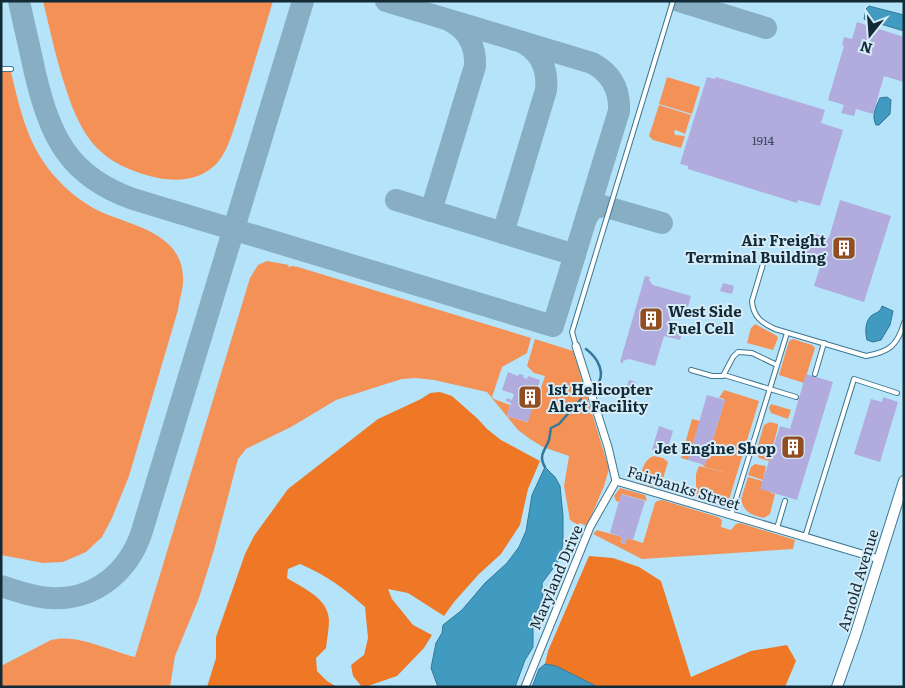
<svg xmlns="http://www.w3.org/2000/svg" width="905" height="688" font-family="Literata,serif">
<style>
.green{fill:#f49157}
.forest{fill:#ee7825}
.water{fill:#419ac0;stroke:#337896}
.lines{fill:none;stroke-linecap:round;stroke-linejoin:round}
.stream{stroke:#337896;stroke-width:2.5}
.taxiway{stroke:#87aec2;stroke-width:22}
.building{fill:#b1abde}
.lane-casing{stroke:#3e7791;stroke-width:6}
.street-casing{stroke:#3e7791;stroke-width:9}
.secondary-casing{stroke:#3e7791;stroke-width:12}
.lane{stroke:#fff;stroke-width:4}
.street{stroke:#fff;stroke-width:7}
.secondary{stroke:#fff;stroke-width:10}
.labels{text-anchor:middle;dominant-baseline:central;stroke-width:4;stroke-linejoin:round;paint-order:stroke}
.number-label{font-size:12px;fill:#3a4a5f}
.poi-label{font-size:15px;font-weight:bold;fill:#122a35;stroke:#d6ecf8;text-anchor:end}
.street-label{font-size:15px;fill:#122a35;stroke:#d6ecf8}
</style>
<rect width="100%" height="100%" fill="#b5e3fa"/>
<g class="green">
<path d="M43,1H273C262,38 251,74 240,110C234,127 229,149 218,162C202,180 180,182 158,178C101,165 82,140 65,86C56,58 50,30 43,1Z"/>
<path d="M1,71L11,72C21,114 29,150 59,181C70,193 85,204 99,211C134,227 186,233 183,284C182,292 179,301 178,310L129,476L112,518L102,537L86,552L63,562L43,563L1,555Z"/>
<path d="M667,77L700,87L692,114L659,104Z"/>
<path d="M659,105L691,115L685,134L676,130L674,131L675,135L685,136L681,148L653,140L649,136Z"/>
<path d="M267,261L289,265L288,267H290L291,266L298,267L531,338L527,353L502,367L492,397L494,399L510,405L507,416L527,422L534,403H536L545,376L534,373L527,366L535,339L573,351L609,469L604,486L587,526L580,523L578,525L570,520L564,486L569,456L543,447L530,439L518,430L487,392L434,380L416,378L402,379L389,383L336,400L291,427L246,449L238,459L214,550L199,598L175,656L170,687H1V666L51,640C77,633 110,651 135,657L250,278L258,265Z"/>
<path d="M755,324L777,336L778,338L773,350L747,343L751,328Z"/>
<path d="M793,339L812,345L815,348L804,383L779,375L789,341Z"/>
<path d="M724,390L759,401L728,503L722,506L701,500L696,496V474L699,466L736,475L705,467L701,464L705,465L725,400L722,398H719Z"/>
<path d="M771,404L791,410L788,419L771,413L769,408Z"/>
<path d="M692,419L700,421L688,460L681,458Z"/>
<path d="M770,422L778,424V427L769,461L759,458L756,452L764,425Z"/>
<path d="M654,456L663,458L668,462L661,485L653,487L639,482C642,472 643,459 654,456Z"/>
<path d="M755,464L766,466L763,480L748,475L751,467Z"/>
<path d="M748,477L762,481L771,493L775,494L770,514L764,518C751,515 743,512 741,498L743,496H742Z"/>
<path d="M620,488L645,495L647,501L622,494L619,502L616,501L614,496Z"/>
<path d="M662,500L718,517L722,520L721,527L731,530L736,524L740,523L795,540L793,549L642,559L593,534L597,530L622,537L621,543L625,544L627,538L643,543L655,503L657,501Z"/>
</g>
<g class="forest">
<path d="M440,392L452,396L478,419L487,429L501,440L540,461L528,489L520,525L501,554L479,574L454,602L444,616L408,593L388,589L392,599L413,625L432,635L424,648L397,676L365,687H362L353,676L351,665L364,655L368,638L365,607C344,588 326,575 300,564L288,569L287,578C303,588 328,598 329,620C329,629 327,639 326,648L316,658L317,671L327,681L337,687H207L216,658V637L245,554L254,536L288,489L378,419L421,399L430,393Z"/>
<path d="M589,556L613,558L639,567L661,581L691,677L751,651L787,645L796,661L785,687H598L556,666L545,664L548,651Z"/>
</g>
<g class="water">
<path d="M869,6L904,15V31L864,19L866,9Z"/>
<path d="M887,97L891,100L890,114L879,125H876C871,115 876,107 880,98Z"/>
<path d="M882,306L893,311L890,325L881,340L873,342L867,340C865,332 865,322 871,316C876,312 880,313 882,306Z"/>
<path d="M545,467L555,477L560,486L563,516V542L560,559L542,583L543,599L533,618V647L525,660L515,687H438L431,668L436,643L442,633L443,625L462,610L485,583L507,563L519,547L526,531L532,495Z"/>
<path d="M545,664L556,666L598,687H532L539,669Z"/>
</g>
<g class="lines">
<g class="stream">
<path d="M586,349C598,358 607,374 596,387"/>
<path d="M545,467C538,455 545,451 549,440C550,436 550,432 551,428L559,424L581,399"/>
</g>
<g class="taxiway">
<path d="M19,1C24,25 30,49 35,73C50,136 68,176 133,199L553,326L619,111C620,89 611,73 592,63L386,1"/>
<path d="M679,1L766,28"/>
<path d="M396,200L575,255"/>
<path d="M431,211L475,66C476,47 468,31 452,22"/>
<path d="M587,217L592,209L603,206L662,223"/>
<path d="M503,233L546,90C548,70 541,52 522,42"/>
<path d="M1,586C17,591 33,597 50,598C94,601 129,572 142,531L303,1"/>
</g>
</g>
<g class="building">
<path d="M857,22L904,37V82L884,76L873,114L856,109L854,116L841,113L844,105L828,100L844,46L842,45L844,37L852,39Z"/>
<path d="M707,77L715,79L716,77L825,110L821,123L843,130L820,206L798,200L797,203L688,169V166L680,164Z"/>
<path d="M840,200L891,216L864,302L814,286L821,264L804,259L812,233L829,238Z"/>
<path d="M645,276L650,277L649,280L653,285L691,296L686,314L673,310L669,324L683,328L680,340L664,336L655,366L629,359L623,361V363L620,362Z"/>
<path d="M723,283L734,286L732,294L720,291Z"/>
<path d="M508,372L518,376L519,374L524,375L523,377L527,379L528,376L540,380L534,400L521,396V399L534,403L528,422L507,416L511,403L506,401L507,398L512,400L514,394L502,390Z"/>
<path d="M806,374L833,382L797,500L760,489L780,426L790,429Z"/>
<path d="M629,380L636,382L633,391L626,389Z"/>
<path d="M707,395L725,400L705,465L688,460Z"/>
<path d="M883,397L898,402L880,462L854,454L871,399L882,402Z"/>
<path d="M659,426L673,431L666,454L652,450Z"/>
<path d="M621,494L645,501L633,540L627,538L625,544L621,543L622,537L610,533Z"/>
</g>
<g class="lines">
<g class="lane-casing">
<g id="lane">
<path d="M1,69H11"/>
<path d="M766,254L752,301C753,317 762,323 775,329L866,356C889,352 897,346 904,323"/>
<path d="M576,346L572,332L673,1"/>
<path d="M691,370L712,376H723L733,357L738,352L752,353L777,365"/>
<path d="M815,374L824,343"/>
<path d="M724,375L796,397"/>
<path d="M731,515L787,333"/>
<path d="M777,528L785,501"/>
<path d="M805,537L854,379L897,393"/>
</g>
</g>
<g class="street-casing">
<g id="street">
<path d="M576,346L608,447L616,481L879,559"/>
<path d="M525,687L590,527L616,481"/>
</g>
</g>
<g class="secondary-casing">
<path id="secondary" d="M837,687L856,633L904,481"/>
</g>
<use href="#lane" class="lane"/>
<use href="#street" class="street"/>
<use href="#secondary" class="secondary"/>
</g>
<defs>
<g id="building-square" transform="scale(1.25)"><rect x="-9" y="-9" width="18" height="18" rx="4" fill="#924d22" stroke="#d6ecf8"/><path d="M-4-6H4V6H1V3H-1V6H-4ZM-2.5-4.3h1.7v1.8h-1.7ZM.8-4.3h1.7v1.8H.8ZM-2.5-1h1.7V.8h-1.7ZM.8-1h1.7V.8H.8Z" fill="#fff"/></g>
</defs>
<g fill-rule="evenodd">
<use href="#building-square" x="844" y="248"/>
<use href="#building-square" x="651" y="319"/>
<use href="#building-square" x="530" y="397"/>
<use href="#building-square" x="793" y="447"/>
</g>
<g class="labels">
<g class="number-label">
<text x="763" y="140">1914</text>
</g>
<g class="poi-label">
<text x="826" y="239">Air Freight<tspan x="826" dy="17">Terminal Building</tspan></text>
<text x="668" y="310" text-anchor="start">West Side<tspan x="668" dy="17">Fuel Cell</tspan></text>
<text x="548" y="388" text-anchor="start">1st Helicopter<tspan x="548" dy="17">Alert Facility</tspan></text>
<text x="776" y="447">Jet Engine Shop</text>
</g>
<g class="street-label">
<text transform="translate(684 487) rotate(17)">Fairbanks Street</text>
<text transform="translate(555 577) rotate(-67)">Maryland Drive</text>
<text transform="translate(857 580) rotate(-73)">Arnold Avenue</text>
</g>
</g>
<rect width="905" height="688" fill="none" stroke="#122a35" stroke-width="5"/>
<g transform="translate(870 35) rotate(197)" stroke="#d6ecf8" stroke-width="4" paint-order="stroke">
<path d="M0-4L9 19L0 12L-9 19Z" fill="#122a35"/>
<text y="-8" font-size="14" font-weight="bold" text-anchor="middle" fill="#122a35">N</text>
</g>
</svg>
